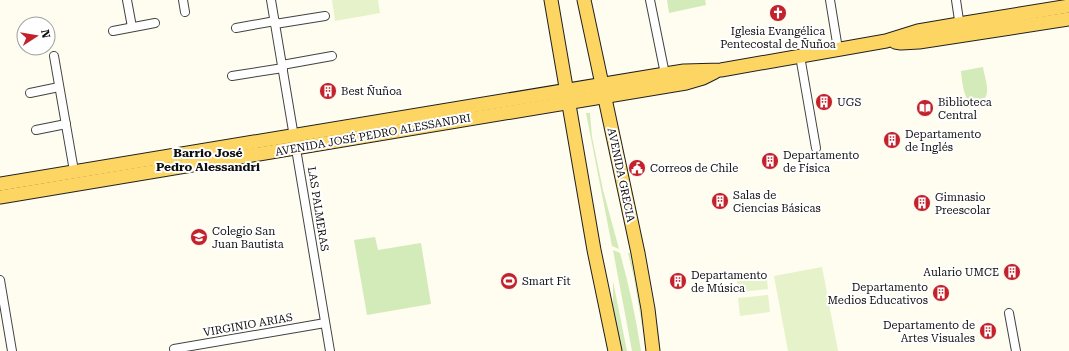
<svg xmlns="http://www.w3.org/2000/svg" width="1069" height="351" font-family="'Roboto Serif',serif">
<style>
.grass{fill:#d3ebb8}
.pitch{fill:#e5f2ca}
.lines{fill:none;stroke-linecap:round;stroke-linejoin:round}
.minor-casing{stroke:#424242;stroke-width:10}
.primary-casing{stroke:#202020;stroke-width:15}
.minor{stroke:#fff;stroke-width:8}
.primary{stroke:#fcd563;stroke-width:13}
.labels{text-anchor:middle;dominant-baseline:central;stroke-width:4;stroke-linejoin:round;paint-order:stroke}
.poi-label{font-size:11px;fill:#0f0f0f;stroke:#fff;text-anchor:start}
.street-label{font-size:11px;fill:#0f0f0f;stroke:#fff}
.neighbourhood-label{font-size:12px;font-weight:bold;fill:#0f0f0f;stroke:#fff}
</style>
<rect width="100%" height="100%" fill="#fffcf0"/>
<g class="grass">
<path d="M667,0H705L706,5L669,13Z"/>
<path d="M983,67C984,75 988,85 987,92C987,96 983,101 980,102C964,112 962,80 961,71Z"/>
<path d="M586,113H590L592,137L603,190L619,249L612,246Z"/>
<path d="M375,237L378,250L421,243L431,304L367,315L354,240Z"/>
<path d="M613,250L620,253C629,285 636,318 641,351H632Z"/>
<path d="M628,253H630L639,301L644,337L634,278Z"/>
<path d="M613,281L627,351H620L613,304Z"/>
</g>
<g class="pitch">
<path d="M332,0H378L380,13L335,21Z"/>
<path d="M822,267L838,351H788L774,276Z"/>
<path d="M766,271L768,289L738,292L736,275Z"/>
<path d="M768,295L770,312L740,316L738,298Z"/>
</g>
<g class="lines">
<g class="minor-casing">
<g id="minor">
<path d="M127,0L132,27"/>
<path d="M183,0L185,12"/>
<path d="M271,0L330,351"/>
<path d="M650,0L665,74"/>
<path d="M830,0L838,49"/>
<path d="M956,0L960,27"/>
<path d="M275,24L325,16"/>
<path d="M236,28L275,21"/>
<path d="M113,31L155,23"/>
<path d="M54,56L74,171"/>
<path d="M800,56L816,148"/>
<path d="M282,65L332,56"/>
<path d="M232,76L283,68"/>
<path d="M30,93L59,87"/>
<path d="M36,130L66,124"/>
<path d="M0,280L12,351"/>
<path d="M1009,313L1016,351"/>
<path d="M174,349L325,323"/>
</g>
</g>
<g class="primary-casing">
<g id="primary">
<path d="M551,0L594,250L615,351"/>
<path d="M584,0L638,253L648,309L653,351"/>
<path d="M895,42L901,43L919,42L1069,19"/>
<path d="M0,184L665,74L684,71L721,70L886,41L918,31L959,24L1069,6"/>
<path d="M0,197L686,83L703,78L715,72"/>
</g>
</g>
<use href="#minor" class="minor"/>
<use href="#primary" class="primary"/>
</g>
<defs>
<g id="church-disc" transform="scale(0.9)"><circle r="9.5" fill="#c3222b" stroke="#fff"/><path d="M-1.2-6h2.4v3.5h3.3v2.4h-3.3V6h-2.4V-.1h-3.3v-2.4h3.3Z" fill="#fff"/></g>
<g id="building-disc" transform="scale(0.9)"><circle r="9.5" fill="#c3222b" stroke="#fff"/><path d="M-4-6H4V6H1V3H-1V6H-4ZM-2.5-4.3h1.7v1.8h-1.7ZM.8-4.3h1.7v1.8H.8ZM-2.5-1h1.7V.8h-1.7ZM.8-1h1.7V.8H.8Z" fill="#fff"/></g>
<g id="library-disc" transform="scale(0.9)"><circle r="9.5" fill="#c3222b" stroke="#fff"/><path d="M-6-4Q-3-5.5-.7-3.5V5Q-3 3-6 4ZM6-4Q3-5.5 .7-3.5V5Q3 3 6 4Z" fill="#fff"/></g>
<g id="civic-disc" transform="scale(0.9)"><circle r="9.5" fill="#c3222b" stroke="#fff"/><path d="M-.6-6.5H3V-4.5H.6V-3L4-1V1h2V6H-6V1h2V-1L-.6-3ZM-1.2 2.5V6h2.4V2.5Z" fill="#fff"/></g>
<g id="school-disc" transform="scale(0.9)"><circle r="9.5" fill="#c3222b" stroke="#fff"/><path d="M0-5L7-2L0 1L-7-2ZM-4 1L0 2.5L4 1V4Q0 6-4 4Z" fill="#fff"/></g>
<g id="stadium-disc" transform="scale(0.9)"><circle r="9.5" fill="#c3222b" stroke="#fff"/><path d="M0-5a6.5 5 0 1 0 0 10a6.5 5 0 1 0 0-10ZM-3.5-1.8h7v3.6h-7Z" fill="#fff"/></g>
</defs>
<g fill-rule="evenodd">
<use href="#church-disc" x="778" y="13"/>
<use href="#building-disc" x="328" y="91"/>
<use href="#building-disc" x="824" y="102"/>
<use href="#library-disc" x="925" y="108"/>
<use href="#building-disc" x="892" y="140"/>
<use href="#building-disc" x="770" y="161"/>
<use href="#civic-disc" x="637" y="168"/>
<use href="#building-disc" x="720" y="201"/>
<use href="#building-disc" x="922" y="203"/>
<use href="#school-disc" x="199" y="237"/>
<use href="#building-disc" x="1012" y="272"/>
<use href="#stadium-disc" x="509" y="281"/>
<use href="#building-disc" x="678" y="281"/>
<use href="#building-disc" x="941" y="293"/>
<use href="#building-disc" x="988" y="331"/>
</g>
<g class="labels">
<g class="poi-label">
<text x="778" y="31" text-anchor="middle">Iglesia Evangélica<tspan x="778" dy="13">Pentecostal de Ñuñoa</tspan></text>
<text x="341" y="91">Best Ñuñoa</text>
<text x="837" y="102">UGS</text>
<text x="938" y="102">Biblioteca<tspan x="938" dy="13">Central</tspan></text>
<text x="905" y="134">Departamento<tspan x="905" dy="13">de Inglés</tspan></text>
<text x="783" y="155">Departamento<tspan x="783" dy="13">de Física</tspan></text>
<text x="650" y="168">Correos de Chile</text>
<text x="733" y="195">Salas de<tspan x="733" dy="13">Ciencias Básicas</tspan></text>
<text x="935" y="197">Gimnasio<tspan x="935" dy="13">Preescolar</tspan></text>
<text x="212" y="231">Colegio San<tspan x="212" dy="13">Juan Bautista</tspan></text>
<text x="999" y="272" text-anchor="end">Aulario UMCE</text>
<text x="691" y="275">Departamento<tspan x="691" dy="13">de Música</tspan></text>
<text x="522" y="281">Smart Fit</text>
<text x="928" y="287" text-anchor="end">Departamento<tspan x="928" dy="13">Medios Educativos</tspan></text>
<text x="975" y="325" text-anchor="end">Departamento de<tspan x="975" dy="13">Artes Visuales</tspan></text>
</g>
<g class="street-label">
<text transform="translate(373 135) rotate(-10)">AVENIDA JOSÉ PEDRO ALESSANDRI</text>
<text transform="translate(621 175) rotate(78)">AVENIDA GRECIA</text>
<text transform="translate(318 209) rotate(81)">LAS PALMERAS</text>
<text transform="translate(248 325) rotate(-10)">VIRGINIO ARIAS</text>
</g>
<g class="neighbourhood-label">
<text x="208" y="153">Barrio José<tspan x="208" dy="14">Pedro Alessandri</tspan></text>
</g>
</g>
<g transform="translate(36 36) rotate(78)"><circle r="19" fill="#ffffff" stroke="#9f9f9f"/>
<path d="M0-3L7 15L0 10L-7 15Z" fill="#c3222b"/>
<text y="-6" font-size="11" font-weight="bold" text-anchor="middle" fill="#0f0f0f">N</text>
</g>
</svg>
